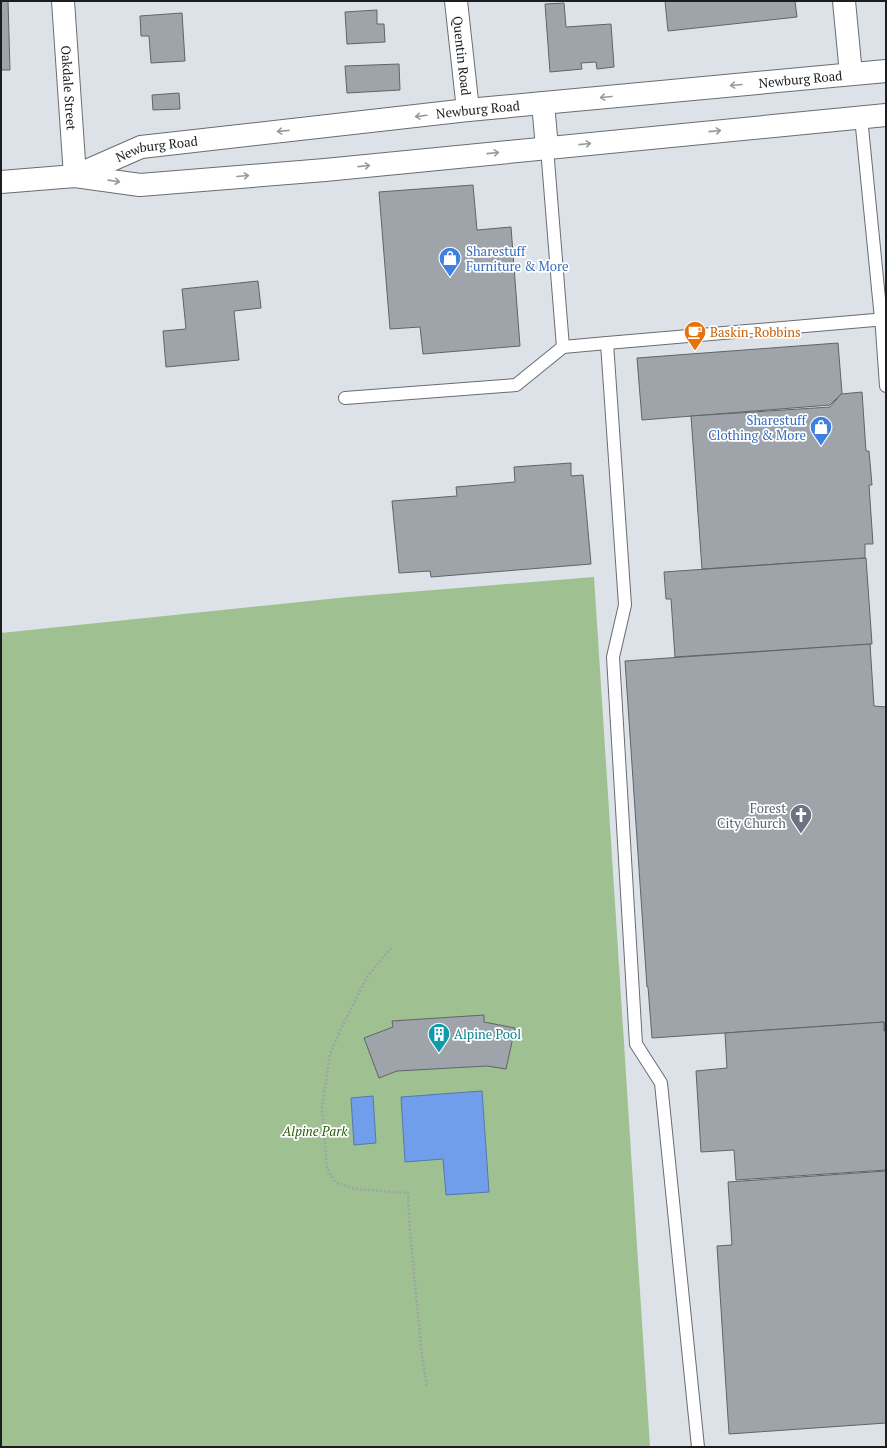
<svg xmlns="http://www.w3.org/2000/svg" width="887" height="1448" font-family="'PT Serif',serif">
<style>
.green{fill:#9fc191}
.water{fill:#719eeb;stroke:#5777ae}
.building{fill:#9ea4a9;stroke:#5f6469}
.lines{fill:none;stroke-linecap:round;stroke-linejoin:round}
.service-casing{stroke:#686d72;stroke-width:14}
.minor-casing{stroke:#686d72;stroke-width:24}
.secondary-casing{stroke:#686d72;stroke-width:24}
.path{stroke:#9ea3a7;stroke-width:2.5;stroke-dasharray:2 2;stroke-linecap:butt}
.service{stroke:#fff;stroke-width:12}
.minor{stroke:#fff;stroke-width:22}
.secondary{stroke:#fff;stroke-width:22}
.oneway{stroke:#98999a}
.labels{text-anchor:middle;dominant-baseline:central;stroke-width:3.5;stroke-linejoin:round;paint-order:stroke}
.street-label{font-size:13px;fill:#1b1d1f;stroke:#fff}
.shop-label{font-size:13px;fill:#366cbe;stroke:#fff;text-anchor:start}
.food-label{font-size:13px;fill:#c56008;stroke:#fff;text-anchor:start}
.worship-label{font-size:13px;fill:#5b616d;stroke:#fff;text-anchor:end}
.culture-label{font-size:13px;fill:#0d838f;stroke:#fff;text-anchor:start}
.park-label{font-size:13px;font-style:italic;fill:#295c07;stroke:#fff}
</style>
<rect width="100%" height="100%" fill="#dce2e7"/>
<path class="green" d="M594,577L650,1447H1V633L348,597Z"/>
<g class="water">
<path d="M482,1091L489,1192L446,1195L443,1159L405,1162L401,1097Z"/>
<path d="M373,1096L376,1143L354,1145L351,1098Z"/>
</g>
<g class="building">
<path d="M1,1H8L10,70H1Z"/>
<path d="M665,1H795L797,17L668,31Z"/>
<path d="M564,3L566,27L611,24L614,67L597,69L596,62L581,63L582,69L550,72L545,4Z"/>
<path d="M377,10V24H384L385,42L347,44L345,12Z"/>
<path d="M182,13L185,61L151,63L149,36H141L140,16Z"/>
<path d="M399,64L400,90L347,93L345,66Z"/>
<path d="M179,93L180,109L153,110L152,95Z"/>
<path d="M473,185L477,230L511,227L520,346L423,354L420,327L390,329L379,192Z"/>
<path d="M258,281L261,308L234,311L239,360L166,367L163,331L186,329L182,289Z"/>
<path d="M838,343L842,393L830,405L642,420L637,358Z"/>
<path d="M862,392L866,451H869L872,485H869L873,544H865V558L702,569L691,416L830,407L841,394Z"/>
<path d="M571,463V476L583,475L591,564L431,577L430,571L399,573L392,501L457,496L456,487L515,482L514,467Z"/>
<path d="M866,558L872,644L675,657L671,599H666L664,572Z"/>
<path d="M870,644L874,706L886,707V1031H884V1022L652,1038L648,987H647L625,661Z"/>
<path d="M484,1015V1022L515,1028L506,1069L487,1066L397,1071L379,1078L364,1038L393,1027L392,1021Z"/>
<path d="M884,1022V1031H886V1170L736,1180L734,1150L701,1152L696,1071L727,1068L725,1033Z"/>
<path d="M886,1171V1423L729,1434L717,1246L732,1245L728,1182Z"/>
</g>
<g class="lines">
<g class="service-casing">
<g id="service">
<path d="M861,117L882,329L886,386"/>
<path d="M547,148L563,347"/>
<path d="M345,398L516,385L563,347L607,343"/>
<path d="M698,1447L661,1083L636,1044L613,657L625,605L607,343L886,319"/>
</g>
</g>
<g class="minor-casing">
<g id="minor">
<path id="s1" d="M63,1L75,176"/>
<path id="s2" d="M456,1L468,110"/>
<path d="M844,1L851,74"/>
</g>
</g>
<g class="secondary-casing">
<g id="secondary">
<path d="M543,103L547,148"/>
<path id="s3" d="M75,176L141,147L468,110L886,71"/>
<path d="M1,182L75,176L140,185L325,170L886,115"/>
</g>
</g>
<path class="path" d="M391,948L367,977L340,1031L330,1054L322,1108L327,1169L335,1182L356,1189L408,1193L410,1232L422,1356L427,1387"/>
<use href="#service" class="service"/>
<use href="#minor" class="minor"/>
<use href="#secondary" class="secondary"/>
</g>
<defs><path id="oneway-shaft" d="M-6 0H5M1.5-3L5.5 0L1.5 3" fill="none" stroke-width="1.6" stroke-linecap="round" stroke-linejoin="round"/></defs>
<g class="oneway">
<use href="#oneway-shaft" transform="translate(736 85) rotate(175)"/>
<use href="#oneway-shaft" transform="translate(606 97) rotate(175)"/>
<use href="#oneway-shaft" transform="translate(421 116) rotate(173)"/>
<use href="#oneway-shaft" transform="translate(283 131) rotate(174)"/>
<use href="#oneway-shaft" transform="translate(715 131) rotate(-6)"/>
<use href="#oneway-shaft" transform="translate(585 144) rotate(-6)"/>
<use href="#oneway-shaft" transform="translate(493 153) rotate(-6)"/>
<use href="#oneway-shaft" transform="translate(364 166) rotate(-6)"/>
<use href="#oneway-shaft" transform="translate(243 176) rotate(-5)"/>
<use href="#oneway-shaft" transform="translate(114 181) rotate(8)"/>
</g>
<defs>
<g id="shop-pin" transform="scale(1.15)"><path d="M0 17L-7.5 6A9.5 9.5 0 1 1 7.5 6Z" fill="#3f7fe0" stroke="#fff"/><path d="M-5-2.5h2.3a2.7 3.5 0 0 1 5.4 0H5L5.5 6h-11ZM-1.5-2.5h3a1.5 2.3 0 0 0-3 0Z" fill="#fff"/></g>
<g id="cafe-pin" transform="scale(1.15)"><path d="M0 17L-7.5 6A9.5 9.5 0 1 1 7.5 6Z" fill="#e8710a" stroke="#fff"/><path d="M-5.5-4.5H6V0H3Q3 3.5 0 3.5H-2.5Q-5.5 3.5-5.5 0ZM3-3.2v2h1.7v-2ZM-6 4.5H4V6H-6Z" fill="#fff"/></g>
<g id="church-pin" transform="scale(1.15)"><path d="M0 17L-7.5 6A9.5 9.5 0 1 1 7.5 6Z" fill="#6b7280" stroke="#fff"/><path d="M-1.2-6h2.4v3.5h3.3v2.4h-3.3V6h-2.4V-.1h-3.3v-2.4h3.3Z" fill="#fff"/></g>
<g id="building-pin" transform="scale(1.15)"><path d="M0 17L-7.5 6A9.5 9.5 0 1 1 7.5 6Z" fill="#0f9aa8" stroke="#fff"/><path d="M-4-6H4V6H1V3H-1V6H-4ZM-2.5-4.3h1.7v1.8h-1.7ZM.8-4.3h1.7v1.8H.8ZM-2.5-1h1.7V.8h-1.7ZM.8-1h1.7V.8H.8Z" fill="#fff"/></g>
</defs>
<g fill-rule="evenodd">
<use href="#shop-pin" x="450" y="258"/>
<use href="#cafe-pin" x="695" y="332"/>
<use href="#shop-pin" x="821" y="427"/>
<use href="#church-pin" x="801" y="815"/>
<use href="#building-pin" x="439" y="1034"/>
</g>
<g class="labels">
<g class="street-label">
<text stroke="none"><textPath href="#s2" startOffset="55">Quentin Road</textPath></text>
<text stroke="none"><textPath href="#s3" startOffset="735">Newburg Road</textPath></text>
<text stroke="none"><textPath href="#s1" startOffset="87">Oakdale Street</textPath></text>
<text stroke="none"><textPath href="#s3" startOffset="411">Newburg Road</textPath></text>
<text stroke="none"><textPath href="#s3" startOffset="87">Newburg Road</textPath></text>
</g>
<g class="shop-label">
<text x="466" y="251">Sharestuff<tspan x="466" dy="15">Furniture &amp; More</tspan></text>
<text x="806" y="420" text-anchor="end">Sharestuff<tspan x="806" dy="15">Clothing &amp; More</tspan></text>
</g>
<g class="food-label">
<text x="710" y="332">Baskin-Robbins</text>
</g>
<g class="worship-label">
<text x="786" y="808">Forest<tspan x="786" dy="15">City Church</tspan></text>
</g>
<g class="culture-label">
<text x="454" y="1034">Alpine Pool</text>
</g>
<g class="park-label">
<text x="315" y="1131">Alpine Park</text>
</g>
</g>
<rect width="887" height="1448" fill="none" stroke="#1b1d1f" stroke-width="4"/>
</svg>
